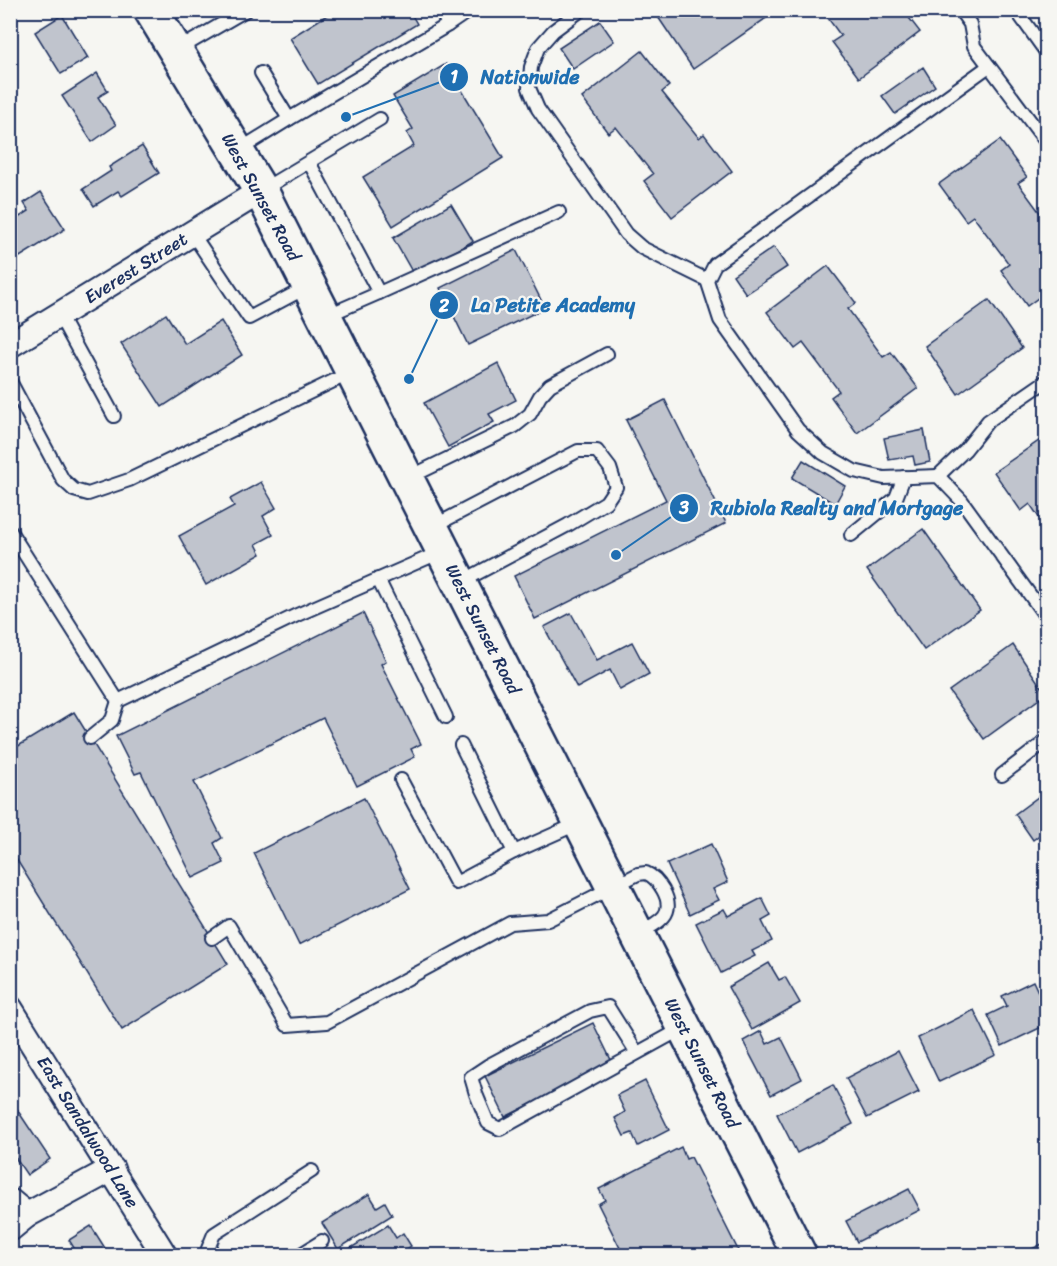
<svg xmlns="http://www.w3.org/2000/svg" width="1057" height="1266" font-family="Sriracha,sans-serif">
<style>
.building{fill:#c0c4cd;stroke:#1b2f5e;stroke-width:1.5}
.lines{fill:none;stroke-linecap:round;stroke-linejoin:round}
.service-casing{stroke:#1b2f5e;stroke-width:16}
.minor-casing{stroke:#1b2f5e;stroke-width:28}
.secondary-casing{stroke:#1b2f5e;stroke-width:38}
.service{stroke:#f6f6f2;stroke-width:12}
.minor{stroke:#f6f6f2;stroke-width:24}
.secondary{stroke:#f6f6f2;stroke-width:33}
.labels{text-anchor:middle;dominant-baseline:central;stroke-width:4.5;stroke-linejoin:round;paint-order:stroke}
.street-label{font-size:18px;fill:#1b2f5e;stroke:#f6f6f2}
.leader{fill:none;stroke:#1f6fb2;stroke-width:2}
.callout-dot{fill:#1f6fb2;stroke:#f6f6f2;stroke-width:2}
.mark-label{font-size:18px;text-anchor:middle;font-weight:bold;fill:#fff}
.callout-label{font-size:20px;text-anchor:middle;font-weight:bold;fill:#1f6fb2;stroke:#f6f6f2;stroke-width:4.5;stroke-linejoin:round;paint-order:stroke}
</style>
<rect width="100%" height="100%" fill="#f6f6f2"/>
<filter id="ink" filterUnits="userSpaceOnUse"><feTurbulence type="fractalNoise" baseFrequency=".0167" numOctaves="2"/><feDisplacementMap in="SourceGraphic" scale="12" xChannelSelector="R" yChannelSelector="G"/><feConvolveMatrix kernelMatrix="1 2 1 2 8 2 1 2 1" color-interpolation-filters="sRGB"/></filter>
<g filter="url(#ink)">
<g class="building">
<path d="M335,10H409L417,24L318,84L290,38Z"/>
<path d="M655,10H774L775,12L693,69L654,11Z"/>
<path d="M822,10H903L920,32L859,78L832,42L841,36Z"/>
<path d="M62,15L88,58L61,74L35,32Z"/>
<path d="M600,21L614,41L573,69L559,48Z"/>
<path d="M642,51L669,86L662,92L699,138L704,134L732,171L672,217L644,181L653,174L616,127L608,133L582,98Z"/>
<path d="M446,64L503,158L393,226L363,177L414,146L407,133L413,129L393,96Z"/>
<path d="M923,67L935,86L895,114L882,96Z"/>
<path d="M97,73L108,91L98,97L116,125L92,142L62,96Z"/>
<path d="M1000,140L1027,177L1018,183L1046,221V292L1027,306L1001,270L1009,264L973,216L966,221L939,184Z"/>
<path d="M142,146L159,173L122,196L118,191L94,206L83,189L111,171L109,167Z"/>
<path d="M41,192L65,229L10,263V223L29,211L24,203Z"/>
<path d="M451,204L473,241L414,275L393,238Z"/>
<path d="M774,247L787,267L746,294L733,275Z"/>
<path d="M516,250L545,308L468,345L440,288Z"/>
<path d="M828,266L856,303L848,309L883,357L891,352L918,388L857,433L831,397L839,391L803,343L795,349L767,312Z"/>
<path d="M989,300L1022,348L958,394L925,346Z"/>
<path d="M166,314L185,344L221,321L242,355L162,407L121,344Z"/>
<path d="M498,363L516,400L489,414L494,422L448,447L424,403Z"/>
<path d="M665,400L726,523L535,619L514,576L666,500L626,420Z"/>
<path d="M924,430L930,462L915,465L913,456L889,460L884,438Z"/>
<path d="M1046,436V528L1030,504L1021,511L994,472Z"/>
<path d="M803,460L845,486L835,504L792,478Z"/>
<path d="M261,482L276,508L263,516L273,535L256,544L261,554L206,585L179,536L234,506L230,499Z"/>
<path d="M923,529L980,610L924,650L867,570Z"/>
<path d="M363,613L386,661L381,664L421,744L411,749L415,757L357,786L323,718L194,782L222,838L214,843L224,863L193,878L141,772L135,774L116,736Z"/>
<path d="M571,613L597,660L632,642L649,674L620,690L610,670L577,688L544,627Z"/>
<path d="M1013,645L1046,694L984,739L949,691Z"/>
<path d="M74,712L228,964L122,1030L10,849V751Z"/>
<path d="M1046,791V840L1042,833L1033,840L1015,814Z"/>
<path d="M364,798L410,889L299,945L254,853Z"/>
<path d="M711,844L728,882L713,889L719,900L690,914L667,864Z"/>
<path d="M762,898L771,916L762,921L772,941L752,951L755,956L721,973L696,923L724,909L728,916Z"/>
<path d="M769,963L779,980L785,977L800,1003L752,1030L728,987Z"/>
<path d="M1033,981L1046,1009V1025L1002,1046L988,1015L1007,1006L1002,996Z"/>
<path d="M974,1010L996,1055L939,1082L918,1038Z"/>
<path d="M593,1023L613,1064L505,1117L485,1076Z"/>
<path d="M761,1031L767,1044L781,1037L802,1079L771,1095L743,1041Z"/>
<path d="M898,1051L919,1092L867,1118L846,1078Z"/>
<path d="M645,1081L669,1130L638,1146L632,1133L624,1136L615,1118L625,1112L617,1095Z"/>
<path d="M833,1085L853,1124L797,1153L777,1114Z"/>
<path d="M16,1108L50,1159L27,1175L10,1150V1112Z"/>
<path d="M681,1147L686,1159L691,1157L738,1250L728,1256H624L598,1204L605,1200L599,1189Z"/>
<path d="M909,1189L920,1210L857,1242L846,1221Z"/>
<path d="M369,1194L377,1207L385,1202L392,1215L338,1249L322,1223Z"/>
<path d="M388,1225L396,1238L403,1233L411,1246L396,1256H342L341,1254Z"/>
<path d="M91,1226L110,1256H79L69,1240Z"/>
<path d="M1046,1242V1256H1018Z"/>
</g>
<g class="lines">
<g class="service-casing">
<g id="service">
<path d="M441,10L448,25L470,10"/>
<path d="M581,10L553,31L538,48L531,67L529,88L538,109L626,234L642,248L707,280"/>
<path d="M960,10L970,24L974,46L989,66"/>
<path d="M1016,10L1046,52"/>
<path d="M177,50L246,10"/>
<path d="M261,73L289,119L448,25"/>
<path d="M1046,142L989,66L715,264L707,280L720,320L798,430L823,453L854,471L884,478L938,476L962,501L1046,617"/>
<path d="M239,150L289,119"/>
<path d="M309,162L379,293L326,316"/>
<path d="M262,190L380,119"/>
<path d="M192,233L249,318L309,286"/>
<path d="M379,293L559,212"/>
<path d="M59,315L114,416"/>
<path d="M10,381L63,480L74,490L88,494L129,480L352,372"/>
<path d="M938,476L965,450L988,421L1046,381"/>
<path d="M408,478L515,426L530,414L540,396L550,385L607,354"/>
<path d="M432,527L578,451H597L610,468L616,487L606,502L568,525L461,582"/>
<path d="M10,531L118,701L297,615L443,551"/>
<path d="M851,535L896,498L904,477"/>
<path d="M378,579L446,717"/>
<path d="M90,738L112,720L118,701"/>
<path d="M1002,775L1046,741"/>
<path d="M401,780L456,883L514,852L461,745"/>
<path d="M514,852L579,823"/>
<path d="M212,938L229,926L287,1025L327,1022L510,923L548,920L638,874L646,873C654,876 659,883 663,890C677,915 658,923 638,933"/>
<path d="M637,1053L608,1007L590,1011L489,1065L471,1077L476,1094L488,1123L500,1129L683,1028"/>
<path d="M205,1256L214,1234L312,1171"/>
<path d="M298,1256L322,1241"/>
</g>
</g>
<g class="minor-casing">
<g id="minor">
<path d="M10,345L261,191"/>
<path d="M10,1008L165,1256"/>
<path d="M10,1201L27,1215"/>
<path d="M10,1229L27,1215L112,1169"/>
</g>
</g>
<g class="secondary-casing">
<path id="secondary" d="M151,10L261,191L800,1256"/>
</g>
<use href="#service" class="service"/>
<use href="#minor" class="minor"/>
<use href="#secondary" class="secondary"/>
</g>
</g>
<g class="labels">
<g class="street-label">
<text transform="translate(261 197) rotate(61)">West Sunset Road</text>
<text transform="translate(136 268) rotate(-32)">Everest Street</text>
<text transform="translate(483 629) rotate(63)">West Sunset Road</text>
<text transform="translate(702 1063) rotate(63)">West Sunset Road</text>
<text transform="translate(88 1132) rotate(58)">East Sandalwood Lane</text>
</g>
</g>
<path class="leader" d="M346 117L454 77M409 379L444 305M616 555L684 508"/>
<g class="callout-dot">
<circle cx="346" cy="117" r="6"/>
<circle cx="409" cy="379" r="6"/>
<circle cx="616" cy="555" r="6"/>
<circle cx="454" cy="77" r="15"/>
<circle cx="444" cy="305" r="15"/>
<circle cx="684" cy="508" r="15"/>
</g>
<g class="mark-label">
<text x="454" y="83">1</text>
<text x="444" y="312">2</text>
<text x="684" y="514">3</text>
</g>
<g class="callout-label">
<text x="530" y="84">Nationwide</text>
<text x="553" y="312">La Petite Academy</text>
<text x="837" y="515">Rubiola Realty and Mortgage</text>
</g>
<rect width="1057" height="1266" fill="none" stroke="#f6f6f2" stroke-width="36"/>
<rect x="18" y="18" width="1021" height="1230" fill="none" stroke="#1b2f5e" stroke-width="2" filter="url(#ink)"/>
</svg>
